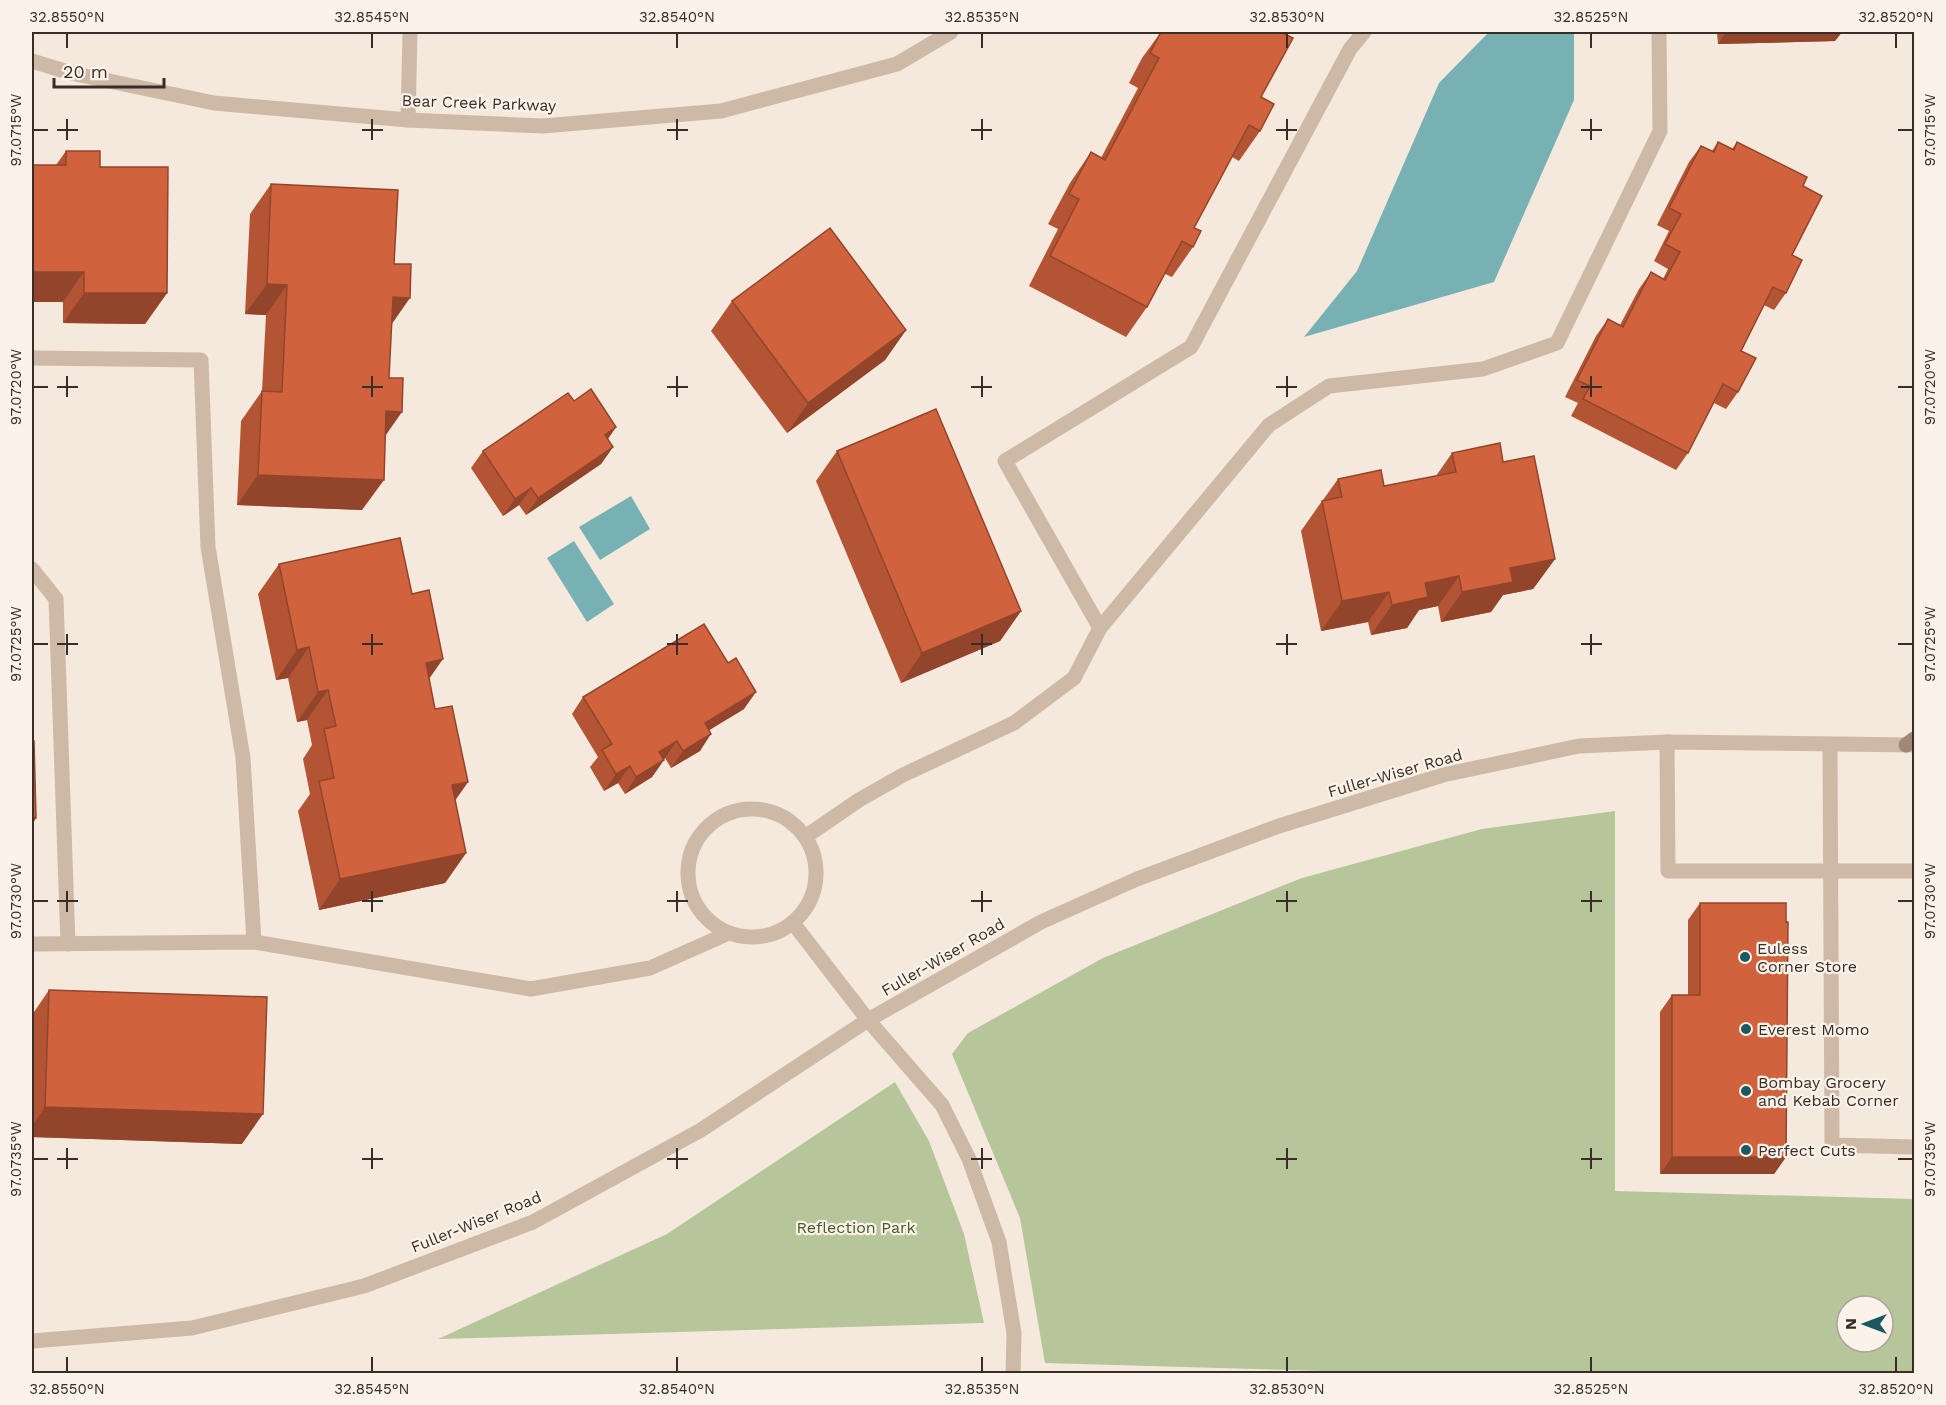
<svg xmlns="http://www.w3.org/2000/svg" width="1946" height="1405" font-family="'Work Sans',sans-serif">
<style>
.green{fill:#b6c59a;fill-rule:evenodd}
.water{fill:#78b1b4}
.lines{fill:none;stroke-linecap:round;stroke-linejoin:round}
.service{stroke:#ceb9a6;stroke-width:15}
.minor{stroke:#ceb9a6;stroke-width:15}
.tertiary{stroke:#ceb9a6;stroke-width:15}
.secondary{stroke:#a28777;stroke-width:15}
.wall{fill:#b35535}
.shaded-wall{fill:#92452b}
.building{fill:#d0633e;stroke:#92452b;stroke-width:1.5}
.ticks{fill:none;stroke:#392d28;stroke-width:2}
.poi-dot{fill:#19595f;stroke:#fbf3e9;stroke-width:2}
.labels{text-anchor:middle;dominant-baseline:central;stroke-width:4.5;stroke-linejoin:round;paint-order:stroke}
.street-label{font-size:16px;fill:#392d28;stroke:#fbf3e9}
.poi-label{font-size:16px;fill:#392d28;stroke:#fbf3e9;text-anchor:start}
.park-label{font-size:16px;fill:#475a29;stroke:#fbf3e9}
.neatline{fill:none;stroke:#392d28;stroke-width:2}
.ticks-label{font-size:15px;text-anchor:middle;fill:#392d28}
</style>
<rect width="100%" height="100%" fill="#f4e9dc"/>
<g class="green">
<path d="M1615,811V1191L1914,1199V1373L1432,1374L1045,1363L1020,1218L952,1054L968,1033L1103,958L1302,878L1482,829ZM1847,1306H1883V1342H1847Z"/>
<path d="M895,1082L929,1141L964,1234L984,1323L438,1339L667,1234Z"/>
</g>
<g class="water">
<path d="M1489,32H1574V100L1494,282L1304,337L1357,271L1439,83Z"/>
<path d="M631,496L650,529L600,560L579,527Z"/>
<path d="M574,541L614,604L587,622L547,558Z"/>
</g>
<g class="lines">
<g class="service">
<path d="M408,120L410,32"/>
<path d="M32,358L201,360L208,547L243,758L254,942"/>
<path d="M32,569L56,599L68,944"/>
<path d="M1100,628L1005,461L1191,347L1350,49L1364,32"/>
<path d="M1667,742L1668,871H1914"/>
<path d="M1830,745L1832,1145L1914,1147"/>
<circle cx="752" cy="873" r="64"/>
<path d="M805,837L859,800L903,775L1014,723L1074,678L1100,628L1269,425L1329,386L1483,369L1557,343L1660,131L1659,32"/>
<path d="M793,923L868,1020"/>
<path d="M32,944L254,942L531,989L650,968L729,933"/>
</g>
<path class="minor" d="M868,1020L942,1105L969,1159L999,1242L1014,1333L1013,1374"/>
<g class="tertiary">
<path d="M32,61L71,73L214,103L408,120L543,126L721,111L897,64L951,32"/>
<path d="M32,1341L192,1328L364,1286L533,1222L701,1130L868,1020L1041,922L1137,879L1279,826L1443,775L1579,746L1667,742L1914,745"/>
</g>
<path class="secondary" d="M1906,745L1914,739"/>
</g>
<g class="wall">
<path d="M1161,32H1281L1261,97L1260,131L1239,161L1232,157L1194,228L1193,247L1172,277L1165,274L1147,307L1126,337L1029,286L1058,229L1048,224L1070,183L1091,152L1101,158L1138,88L1129,83L1142,58Z"/>
<path d="M1717,32H1842L1835,41L1718,44Z"/>
<path d="M1718,142L1732,149L1737,142L1803,186L1786,293L1774,310L1764,305L1741,351L1738,392L1726,409L1714,403L1688,453L1676,470L1571,416L1578,403L1565,397L1596,336L1608,319L1620,325L1639,289L1651,272L1663,279L1668,269L1654,261L1669,231L1657,225L1689,162L1701,146L1712,151Z"/>
<path d="M66,151L100,167L167,293L145,324L63,323V302L56,165Z"/>
<path d="M271,184L391,324L385,436L362,510L237,505L241,421L262,391L266,315L245,314L250,214Z"/>
<path d="M732,301L906,330L885,360L787,433L711,331Z"/>
<path d="M574,401L616,427L608,439L613,447L601,464L526,515L519,505L503,516L471,468L483,451Z"/>
<path d="M837,451L1021,611L1000,641L901,683L816,481Z"/>
<path d="M1452,453L1503,462L1555,559L1533,589L1503,595L1491,612L1441,622L1438,606L1419,610L1407,628L1371,635L1368,622L1321,631L1301,531L1322,501L1323,500L1338,479L1384,486L1436,476Z"/>
<path d="M279,564L429,679L435,709L468,782L455,800L466,853L445,883L319,910L298,811L310,794L303,759L312,745L307,720L297,722L288,678L276,680L258,594Z"/>
<path d="M583,697L744,709L709,730L700,751L671,768L665,758L652,777L625,794L618,783L604,791L590,767L598,757L572,714Z"/>
<path d="M1700,903L1786,1157L1774,1174H1660V1012L1672,995H1688V920Z"/>
<path d="M49,990L242,1144L32,1137V1015Z"/>
</g>
<g class="shaded-wall">
<path d="M1726,32H1842L1835,41L1718,44Z"/>
<path d="M32,272H84L63,302H32Z"/>
<path d="M267,284L287,285L266,315L245,314Z"/>
<path d="M84,293H167L145,324L63,323Z"/>
<path d="M393,297L410,298L389,328Z"/>
<path d="M906,330L885,360L787,433L808,403Z"/>
<path d="M386,411L402,412L381,442Z"/>
<path d="M616,427L604,444L605,435Z"/>
<path d="M613,447L601,464L526,515L538,498Z"/>
<path d="M258,475L384,480L362,510L237,505Z"/>
<path d="M531,488L519,505L503,516L515,499Z"/>
<path d="M1555,559L1533,589L1503,595L1491,612L1441,622L1462,592L1510,568Z"/>
<path d="M1459,576L1438,606L1419,610L1407,628L1371,635L1392,605L1425,583Z"/>
<path d="M1389,592L1368,622L1321,631L1342,601Z"/>
<path d="M1021,611L1000,641L901,683L922,653Z"/>
<path d="M309,647L288,678L276,680L297,650Z"/>
<path d="M443,659L422,689L426,663Z"/>
<path d="M328,690L307,720L297,722L318,692Z"/>
<path d="M756,692L744,709L693,740L705,723Z"/>
<path d="M711,734L700,751L671,768L683,751Z"/>
<path d="M677,741L665,758L647,769L659,752Z"/>
<path d="M664,760L652,777L625,794L636,777Z"/>
<path d="M630,766L618,783L604,791L616,774Z"/>
<path d="M468,782L447,812L452,785Z"/>
<path d="M32,818H36L32,825Z"/>
<path d="M466,853L445,883L319,910L340,879Z"/>
<path d="M45,1107L263,1114L242,1144L32,1137V1126Z"/>
<path d="M1672,1157H1786L1774,1174H1660Z"/>
</g>
<g class="building">
<path d="M1161,32H1170L1173,33L1174,32H1281L1293,38L1261,97L1274,104L1260,131L1249,125L1194,228L1201,231L1193,247L1182,241L1147,307L1050,256L1079,199L1069,194L1091,152L1105,160L1159,58L1150,53Z"/>
<path d="M1718,142L1734,150L1737,142L1807,177L1803,186L1822,196L1792,255L1802,260L1786,293L1773,287L1741,351L1756,358L1738,392L1723,384L1688,453L1583,399L1590,386L1577,380L1608,319L1623,327L1651,272L1665,280L1680,252L1665,244L1681,214L1669,208L1701,146L1714,152Z"/>
<path d="M66,151H100V167H168L167,293H84V272H32V165H66Z"/>
<path d="M271,184L398,190L394,264H411L410,298L393,297L389,378H403L402,412L386,411L384,480L258,475L262,391L282,392L287,285L267,284Z"/>
<path d="M830,228L906,330L808,403L732,301Z"/>
<path d="M591,389L616,427L605,435L613,447L538,498L531,488L515,499L483,451L568,393L574,401Z"/>
<path d="M936,409L1021,611L922,653L837,451Z"/>
<path d="M1500,443L1503,462L1534,456L1555,559L1510,568L1513,582L1462,592L1459,576L1425,583L1428,597L1392,605L1389,592L1342,601L1322,501L1342,497L1338,479L1381,470L1384,486L1456,472L1452,453Z"/>
<path d="M400,538L412,594L429,590L443,659L426,663L435,709L452,706L468,782L452,785L466,853L340,879L319,781L334,778L324,729L336,726L328,690L318,692L309,647L297,650L279,564Z"/>
<path d="M704,624L728,663L736,658L756,692L705,723L711,734L683,751L677,741L659,752L664,760L636,777L630,766L616,774L602,750L612,744L583,697Z"/>
<path d="M32,632L33,693H32Z"/>
<path d="M32,741H34L36,818H32Z"/>
<path d="M1700,903H1786V922H1788L1786,1157H1672V995H1700Z"/>
<path d="M49,990L267,997L263,1114L45,1107Z"/>
</g>
<path class="ticks" d="M67,33V48M372,33V48M677,33V48M982,33V48M1287,33V48M1591,33V48M1896,33V48M67,119V140M372,119V140M677,119V140M982,119V140M1287,119V140M1591,119V140M33,130H48M57,130H78M362,130H383M667,130H688M971,130H992M1276,130H1297M1581,130H1602M1898,130H1913M67,376V397M372,376V397M677,376V397M982,376V397M1287,376V397M1591,376V397M33,387H48M57,387H78M362,387H383M667,387H688M971,387H992M1276,387H1297M1581,387H1602M1898,387H1913M67,634V655M372,634V655M677,634V655M982,634V655M1287,634V655M1591,634V655M33,644H48M57,644H78M362,644H383M667,644H688M971,644H992M1276,644H1297M1581,644H1602M1898,644H1913M67,891V912M372,891V912M677,891V912M982,891V912M1287,891V912M1591,891V912M33,901H48M57,901H78M362,901H383M667,901H688M971,901H992M1276,901H1297M1581,901H1602M1898,901H1913M67,1148V1169M372,1148V1169M677,1148V1169M982,1148V1169M1287,1148V1169M1591,1148V1169M33,1159H48M57,1159H78M362,1159H383M667,1159H688M971,1159H992M1276,1159H1297M1581,1159H1602M1898,1159H1913M67,1357V1372M372,1357V1372M677,1357V1372M982,1357V1372M1287,1357V1372M1591,1357V1372M1896,1357V1372"/>
<g class="poi-dot">
<circle cx="1745" cy="957" r="6"/>
<circle cx="1746" cy="1029" r="6"/>
<circle cx="1746" cy="1091" r="6"/>
<circle cx="1746" cy="1150" r="6"/>
</g>
<g class="labels">
<g class="street-label">
<text transform="translate(479 103) rotate(2)">Bear Creek Parkway</text>
<text transform="translate(1395 773) rotate(-16)">Fuller-Wiser Road</text>
<text transform="translate(943 957) rotate(-30)">Fuller-Wiser Road</text>
<text transform="translate(476 1222) rotate(-22)">Fuller-Wiser Road</text>
</g>
<g class="poi-label">
<text x="1757" y="948">Euless<tspan x="1757" dy="18">Corner Store</tspan></text>
<text x="1758" y="1029">Everest Momo</text>
<text x="1758" y="1082">Bombay Grocery<tspan x="1758" dy="18">and Kebab Corner</tspan></text>
<text x="1758" y="1150">Perfect Cuts</text>
</g>
<g class="park-label">
<text x="856" y="1227">Reflection Park</text>
</g>
</g>
<rect width="1946" height="1405" fill="none" stroke="#fbf3e9" stroke-width="66"/>
<g transform="translate(1865 1324) rotate(270)"><circle r="28" fill="#fbf3e9" stroke="#ada49c" stroke-width="1.5"/>
<path d="M0-4.5L10 22L0 15L-10 22Z" fill="#19595f"/>
<text y="-9" font-size="16" font-weight="bold" text-anchor="middle" fill="#392d28">N</text>
</g>
<path d="M54 78v9h110v-9" fill="none" stroke="#392d28" stroke-width="3"/>
<text x="63" y="78" font-size="18" fill="#392d28" stroke="#fbf3e9" stroke-width="4.5" paint-order="stroke">20 m</text>
<rect x="33" y="33" width="1880" height="1339" class="neatline"/>
<g class="ticks-label">
<text x="67" y="22">32.8550°N</text>
<text x="372" y="22">32.8545°N</text>
<text x="677" y="22">32.8540°N</text>
<text x="982" y="22">32.8535°N</text>
<text x="1287" y="22">32.8530°N</text>
<text x="1591" y="22">32.8525°N</text>
<text x="1896" y="22">32.8520°N</text>
<text transform="translate(1930 130) rotate(-90)" y="5">97.0715°W</text>
<text transform="translate(16 130) rotate(-90)" y="5">97.0715°W</text>
<text transform="translate(1930 387) rotate(-90)" y="5">97.0720°W</text>
<text transform="translate(16 387) rotate(-90)" y="5">97.0720°W</text>
<text transform="translate(1930 644) rotate(-90)" y="5">97.0725°W</text>
<text transform="translate(16 644) rotate(-90)" y="5">97.0725°W</text>
<text transform="translate(1930 901) rotate(-90)" y="5">97.0730°W</text>
<text transform="translate(16 901) rotate(-90)" y="5">97.0730°W</text>
<text transform="translate(1930 1159) rotate(-90)" y="5">97.0735°W</text>
<text transform="translate(16 1159) rotate(-90)" y="5">97.0735°W</text>
<text x="67" y="1394">32.8550°N</text>
<text x="372" y="1394">32.8545°N</text>
<text x="677" y="1394">32.8540°N</text>
<text x="982" y="1394">32.8535°N</text>
<text x="1287" y="1394">32.8530°N</text>
<text x="1591" y="1394">32.8525°N</text>
<text x="1896" y="1394">32.8520°N</text>
</g>
</svg>
